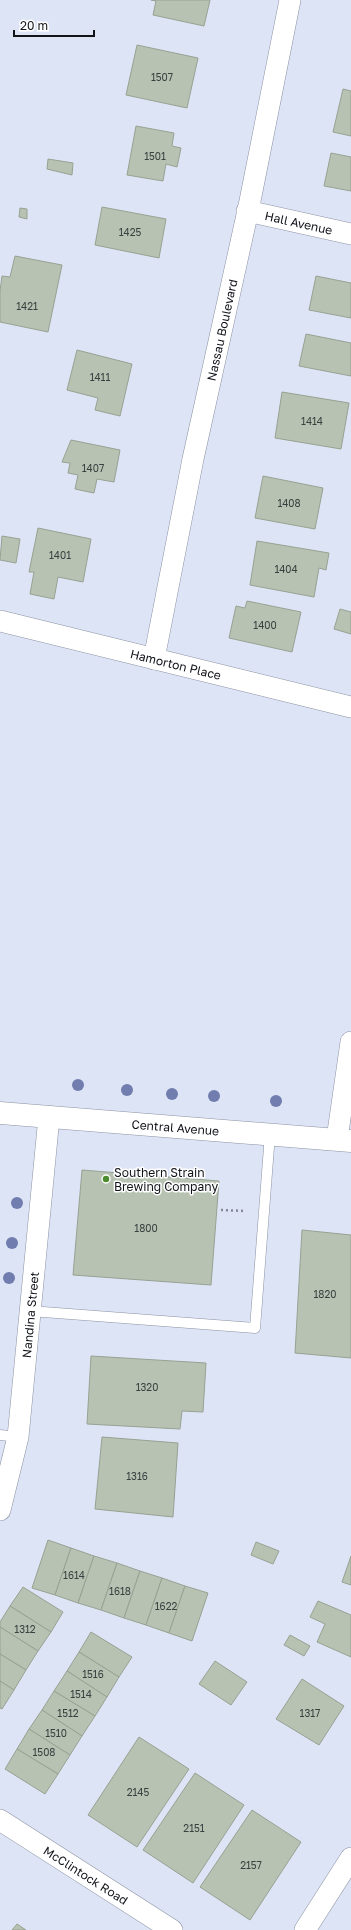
<svg xmlns="http://www.w3.org/2000/svg" width="351" height="1930" font-family="'Golos Text',sans-serif">
<style>
.building{fill:#b7c2b2;stroke:#97a293}
.lines{fill:none;stroke-linecap:round;stroke-linejoin:round}
.lane-casing{stroke:#8b92a2;stroke-width:11}
.street-casing{stroke:#8b92a2;stroke-width:22}
.secondary-casing{stroke:#8b92a2;stroke-width:23}
.path{stroke:#838894;stroke-width:2.5;stroke-dasharray:2 3;stroke-linecap:butt}
.lane{stroke:#fff;stroke-width:10}
.street{stroke:#fff;stroke-width:21}
.secondary{stroke:#fff;stroke-width:22}
.tree{fill:#707dae}
.poi-dot{fill:#4d8c2d;stroke:#fff;stroke-width:1.5}
.labels{text-anchor:middle;dominant-baseline:central;stroke-width:3;stroke-linejoin:round;paint-order:stroke}
.number-label{font-size:10px;fill:#3a3f3f}
.street-label{font-size:12px;fill:#111319;stroke:#fff}
.poi-label{font-size:12px;fill:#111319;stroke:#fff;text-anchor:start}
</style>
<rect width="100%" height="100%" fill="#dde4f5"/>
<g class="building">
<path d="M151,0H210L204,26L153,15L156,1Z"/>
<path d="M137,45L198,58L187,108L126,95Z"/>
<path d="M343,89L351,91V136L333,132Z"/>
<path d="M136,126L174,133L172,146L181,148L177,167L166,164L163,181L127,175Z"/>
<path d="M331,153L351,157V191L324,186Z"/>
<path d="M48,159L73,163L72,175L47,169Z"/>
<path d="M102,207L166,219L159,258L95,245Z"/>
<path d="M20,208L27,209V219L19,217Z"/>
<path d="M15,256L62,265L48,332L0,322V291L2,276L10,277Z"/>
<path d="M316,276L351,283V318L309,310Z"/>
<path d="M306,334L351,343V376L299,366Z"/>
<path d="M77,350L132,364L120,416L95,410L98,398L67,390Z"/>
<path d="M282,392L349,403L341,449L275,438Z"/>
<path d="M71,440L120,450L114,482L97,479L94,493L75,489L78,475L68,473L70,463L62,462Z"/>
<path d="M263,476L323,488L315,529L255,518Z"/>
<path d="M38,528L91,539L83,582L58,577L54,599L30,594L34,572H29Z"/>
<path d="M2,536L20,539L16,563L0,560Z"/>
<path d="M257,541L329,553L326,570L319,568L314,597L250,585Z"/>
<path d="M247,601L301,612L292,652L229,638L236,606L245,608Z"/>
<path d="M340,609L351,612V634L334,629Z"/>
<path d="M82,1170L219,1181L211,1285L73,1275Z"/>
<path d="M302,1230L351,1235V1358L295,1353Z"/>
<path d="M91,1356L206,1363L203,1412L182,1411L180,1429L87,1424Z"/>
<path d="M102,1437L178,1443L173,1517L95,1509Z"/>
<path d="M48,1540L71,1548L55,1595L32,1588Z"/>
<path d="M256,1542L279,1551L273,1564L251,1555Z"/>
<path d="M71,1548L94,1556L78,1603L55,1595Z"/>
<path d="M94,1556L117,1563L101,1610L78,1603Z"/>
<path d="M351,1556V1585L342,1582Z"/>
<path d="M117,1563L140,1571L124,1618L101,1610Z"/>
<path d="M140,1571L162,1578L146,1625L124,1618Z"/>
<path d="M162,1578L185,1586L169,1633L146,1625Z"/>
<path d="M185,1586L208,1593L192,1641L169,1633Z"/>
<path d="M23,1587L63,1612L51,1632L10,1606Z"/>
<path d="M318,1601L351,1615V1657L317,1642L325,1624L310,1617Z"/>
<path d="M10,1606L51,1632L38,1651L0,1627V1622Z"/>
<path d="M0,1627L38,1651L26,1670L0,1654Z"/>
<path d="M91,1632L132,1657L119,1677L79,1652Z"/>
<path d="M290,1635L310,1646L304,1656L284,1645Z"/>
<path d="M79,1652L119,1677L107,1697L67,1671Z"/>
<path d="M0,1654L26,1670L14,1690L0,1681Z"/>
<path d="M215,1661L247,1682L231,1705L199,1684Z"/>
<path d="M67,1671L107,1697L95,1716L54,1691Z"/>
<path d="M302,1679L344,1706L319,1745L276,1719Z"/>
<path d="M0,1681L14,1690L2,1709L0,1708Z"/>
<path d="M54,1691L95,1716L82,1736L42,1710Z"/>
<path d="M42,1710L82,1736L70,1755L29,1729Z"/>
<path d="M29,1729L70,1755L58,1774L17,1749Z"/>
<path d="M139,1737L189,1769L137,1847L88,1815Z"/>
<path d="M17,1749L58,1774L45,1794L5,1769Z"/>
<path d="M195,1773L244,1805L193,1883L143,1850Z"/>
<path d="M252,1810L301,1842L250,1920L200,1887Z"/>
<path d="M17,1924L26,1930H12Z"/>
</g>
<g class="lines">
<g class="lane-casing">
<g id="lane">
<path d="M30,1311L255,1328L270,1134"/>
<path d="M0,1435L18,1437"/>
</g>
</g>
<g class="street-casing">
<g id="street">
<path id="s1" d="M247,211L351,234"/>
<path id="s2" d="M0,621L351,707"/>
<path id="s3" d="M154,659L193,459L249,206L290,0"/>
<path d="M337,1139L351,1042"/>
<path id="s4" d="M0,1510L18,1437L49,1117"/>
<path id="s5" d="M0,1820L172,1930"/>
<path d="M305,1930L351,1858"/>
</g>
</g>
<g class="secondary-casing">
<g id="secondary">
<path id="s6" d="M0,1113L351,1141"/>
</g>
</g>
<path class="path" d="M221,1210L246,1211"/>
<use href="#lane" class="lane"/>
<use href="#street" class="street"/>
<use href="#secondary" class="secondary"/>
</g>
<g class="tree">
<circle cx="78" cy="1085" r="6"/>
<circle cx="127" cy="1090" r="6"/>
<circle cx="172" cy="1094" r="6"/>
<circle cx="214" cy="1096" r="6"/>
<circle cx="276" cy="1101" r="6"/>
<circle cx="17" cy="1203" r="6"/>
<circle cx="12" cy="1243" r="6"/>
<circle cx="9" cy="1278" r="6"/>
</g>
<circle class="poi-dot" cx="106" cy="1179" r="4"/>
<g class="labels">
<g class="number-label">
<text x="162" y="77">1507</text>
<text x="155" y="156">1501</text>
<text x="130" y="232">1425</text>
<text x="27" y="306">1421</text>
<text x="100" y="377">1411</text>
<text x="312" y="421">1414</text>
<text x="93" y="468">1407</text>
<text x="289" y="503">1408</text>
<text x="60" y="555">1401</text>
<text x="286" y="569">1404</text>
<text x="265" y="625">1400</text>
<text x="146" y="1228">1800</text>
<text x="325" y="1294">1820</text>
<text x="147" y="1387">1320</text>
<text x="137" y="1476">1316</text>
<text x="74" y="1575">1614</text>
<text x="120" y="1591">1618</text>
<text x="166" y="1606">1622</text>
<text x="25" y="1629">1312</text>
<text x="93" y="1674">1516</text>
<text x="81" y="1694">1514</text>
<text x="68" y="1713">1512</text>
<text x="310" y="1713">1317</text>
<text x="56" y="1733">1510</text>
<text x="44" y="1752">1508</text>
<text x="138" y="1792">2145</text>
<text x="194" y="1828">2151</text>
<text x="251" y="1865">2157</text>
</g>
<g class="street-label">
<text stroke="none"><textPath href="#s1" startOffset="53">Hall Avenue</textPath></text>
<text stroke="none"><textPath href="#s3" startOffset="336">Nassau Boulevard</textPath></text>
<text stroke="none"><textPath href="#s2" startOffset="181">Hamorton Place</textPath></text>
<text stroke="none"><textPath href="#s6" startOffset="176">Central Avenue</textPath></text>
<text stroke="none"><textPath href="#s4" startOffset="198">Nandina Street</textPath></text>
<text stroke="none"><textPath href="#s5" startOffset="102">McClintock Road</textPath></text>
</g>
<g class="poi-label">
<text x="114" y="1172">Southern Strain<tspan x="114" dy="14">Brewing Company</tspan></text>
</g>
</g>
<path d="M14 30v6h80v-6" fill="none" stroke="#111319" stroke-width="2"/>
<text x="20" y="30" font-size="12" fill="#111319" stroke="#ffffff" stroke-width="3" paint-order="stroke">20 m</text>
</svg>
